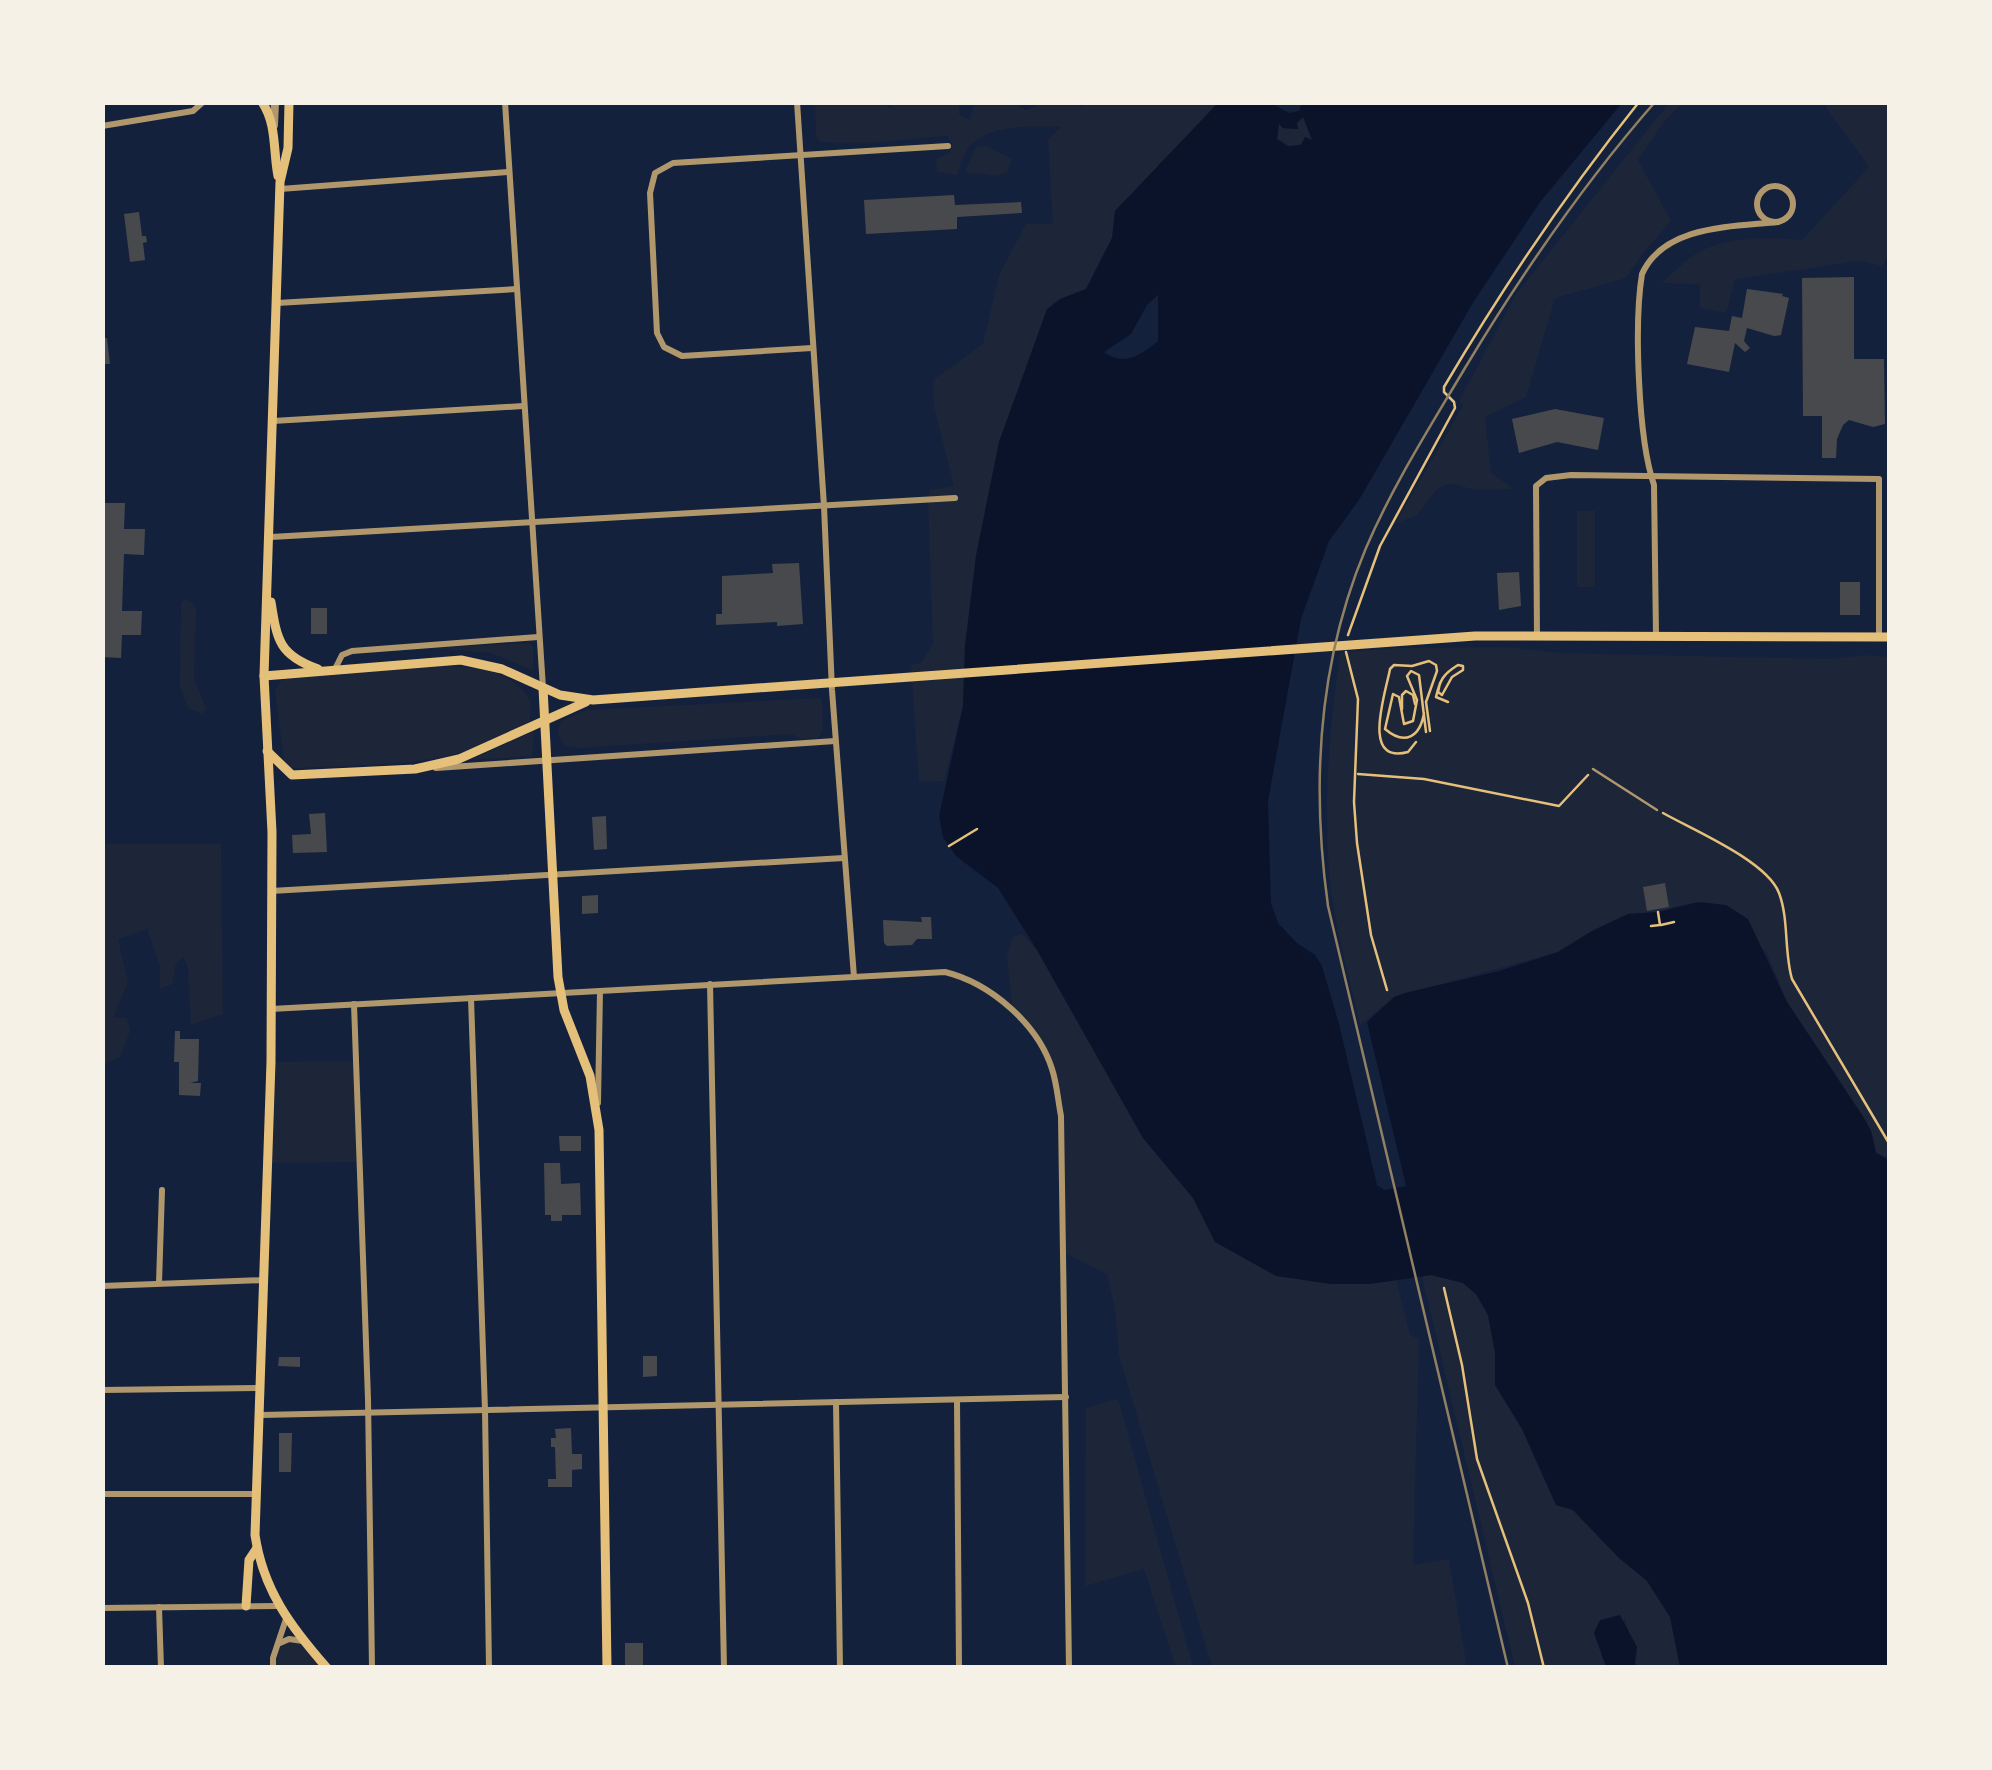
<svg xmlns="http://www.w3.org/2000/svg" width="1992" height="1770" font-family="Poppins,sans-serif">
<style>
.green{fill:#1d2539}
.water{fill:#0b132b;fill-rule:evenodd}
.building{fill:#48494c}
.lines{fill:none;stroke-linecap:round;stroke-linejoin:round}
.path{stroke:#e5c07b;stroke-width:2.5}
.service{stroke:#b1986c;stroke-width:2.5}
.minor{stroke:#b1986c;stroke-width:6}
.tertiary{stroke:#b1986c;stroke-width:8}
.secondary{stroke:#e5c07b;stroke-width:9}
.rail{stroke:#918062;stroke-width:2.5}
</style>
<rect width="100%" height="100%" fill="#14213d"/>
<g class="green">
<path d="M1036,102L1075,103L1083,107L1088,102L1218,103L1115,211L1112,238L1086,289L1060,299L1033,351L999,442L976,556L965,646L963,706L944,781L919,782L911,665L921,663L933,644L928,499L930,490L954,486L934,407L933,380L983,344L999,275L1026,224H1053L1048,139L1061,127C1035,126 989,124 970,146C963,154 960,166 957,175L937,172L936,159L950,153L952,143L947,136L867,143L820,142L816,136L815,103H883L891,108L893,103H959V114L970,121L974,103H1014L1026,110L1036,106Z"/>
<path d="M1669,103H1682L1663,123L1638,160L1671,221L1641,256L1626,278L1555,298L1526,397L1485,417L1491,473L1514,489L1475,490L1450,483L1437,489L1417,515L1395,524L1463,406L1459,401L1516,294Z"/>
<path d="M1823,103H1889L1890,254L1882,266L1859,261L1735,279L1726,313L1700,308V284L1661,283C1673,274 1685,260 1699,252C1728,236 1770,237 1802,240L1869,167Z"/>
<path d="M1303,117L1313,141L1290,147L1277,139L1279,123L1283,128L1292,129Z"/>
<path d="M986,146L1012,159L1007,172C994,181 982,170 969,174L966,170L976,147Z"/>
<rect x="1577" y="511" width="18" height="76"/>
<path d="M186,599L196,607L194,678L206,709L202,714L188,708L180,686L181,602Z"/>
<path d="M529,643L533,647V670L491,653L431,648Z"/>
<path d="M1506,647L1560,653L1830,659L1864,655L1889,657V1164L1887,1158L1876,1153L1871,1131L1864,1118L1787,1002L1766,951L1685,904L1658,912L1628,914L1592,931L1558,952L1394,997L1360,1025C1350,981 1337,936 1331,890C1322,813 1329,730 1340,653L1394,648Z"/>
<path d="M441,666C475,667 514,668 531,703L530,721C465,769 378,763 301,768H293L284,760L275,690L283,678Z"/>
<path d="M822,698L823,731L818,738L801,739L792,734L579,748L564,745L558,733L561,721L587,710Z"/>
<path d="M534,731L532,756L470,760Z"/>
<path d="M102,844H221L223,1014L191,1025L188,968L184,957L176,963L172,984L160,989V967L147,929L118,939L128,982L113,1018H127L130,1031L120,1057L103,1065Z"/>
<path d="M1022,934L1037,950L1143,1138L1193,1198L1215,1242L1331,1284L1396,1280L1410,1335L1419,1339L1413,1565L1449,1559L1467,1667H1212L1119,1355L1115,1309L1107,1274L1063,1252L1061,1116L1046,1054L1013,1012L1007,957L1013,937Z"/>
<path d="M356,1061L357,1162L268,1163L271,1062Z"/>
<path d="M1431,1275L1463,1283L1476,1294L1488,1315L1495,1352V1385L1522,1429L1556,1505L1573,1510L1619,1558L1647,1580L1670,1617L1680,1667L1635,1665L1625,1619L1602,1653L1606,1667H1515L1422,1276Z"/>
<path d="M1118,1399L1193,1667H1176L1144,1569L1085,1586L1086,1408Z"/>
<path d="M289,1639L303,1641L327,1667H273L275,1650Z"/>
</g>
<g class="water">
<path d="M1302,102L1622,103L1540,202L1474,301L1359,500L1329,541L1301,619L1268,801L1271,903L1278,923L1297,943L1315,955L1322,966L1339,1024L1377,1185L1384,1190L1406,1186L1367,1022L1394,997L1405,993L1499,971L1558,952L1592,931L1628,914L1658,912L1698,902L1726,905L1748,919L1787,1002L1864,1118L1871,1131L1876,1153L1886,1158L1889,1164V1667H1680L1670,1617L1647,1581L1619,1558L1573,1510L1556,1505L1522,1429L1495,1385V1352L1488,1315L1476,1294L1463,1283L1431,1275L1370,1284H1331L1276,1276L1215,1242L1193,1198L1143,1138L1037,950L998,888L956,856L943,837L939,816L963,706L965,646L976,556L999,442L1047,309L1060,299L1086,289L1112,238L1115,211L1218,103H1271L1289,113L1299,111ZM1303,117L1312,140L1305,137L1301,145L1288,146L1277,139L1279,124L1283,128L1298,129L1297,123ZM1158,295V341C1140,355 1125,367 1104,352L1131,334L1147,305Z"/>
<path d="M1620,1615L1637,1647L1635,1664L1639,1667H1606L1594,1633L1600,1620Z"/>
</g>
<g class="building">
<path d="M954,195L955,205L1021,202L1022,213L957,217V229L866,234L864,200Z"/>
<path d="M139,212L142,236H146L147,242L143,243L145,260L130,262L124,214Z"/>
<path d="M1854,277V359H1884L1885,424L1873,427L1849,420L1843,425L1837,439L1836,458H1822V416H1803L1802,278Z"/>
<path d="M1747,289L1783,294L1782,296L1789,298L1781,335L1774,336L1747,328L1744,341L1750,348L1745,352L1735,343L1729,372L1687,364L1695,327L1729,331L1732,316L1742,318Z"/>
<path d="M102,338H107L110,364H102Z"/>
<path d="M1555,409L1604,418L1598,450L1557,442L1519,453L1512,419Z"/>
<path d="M102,503H125L124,529H145L144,555L124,554L122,611H142L141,635H122L121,658L102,657Z"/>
<path d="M799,563L803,624L777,626V622L716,625V614H722V576L773,573L772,564Z"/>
<path d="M1519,572L1521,606L1499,610L1497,573Z"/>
<rect x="1840" y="582" width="20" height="33"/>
<rect x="311" y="608" width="16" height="26"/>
<path d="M325,813L327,852L293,853L292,835L311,834L309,814Z"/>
<path d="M606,816L607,849L594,850L592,817Z"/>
<path d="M1665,883L1669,907L1647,911L1643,887Z"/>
<path d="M598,895V913L582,914V896Z"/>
<path d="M921,917H931L932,939H917L912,945L887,946L884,943L883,920L922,922Z"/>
<path d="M175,1031H180V1039H199L198,1081L190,1083H201L200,1096L179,1095V1062H174Z"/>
<path d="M559,1136H581V1151H560Z"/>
<path d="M544,1163H560L561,1184L580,1183L581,1215H562V1221H551V1215H545Z"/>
<path d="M643,1356H657V1376L643,1377Z"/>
<path d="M279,1357H300V1367L278,1366Z"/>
<path d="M571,1428L572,1454H582V1469L572,1470V1487H548V1479H556L555,1447H551V1438H556L555,1429Z"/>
<path d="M279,1433H292L291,1472H279Z"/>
<rect x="625" y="1643" width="18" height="25"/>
</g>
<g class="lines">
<g class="path">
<path d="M1348,635L1380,546L1455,408L1454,402L1444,392V387C1503,287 1567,192 1639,102"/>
<path d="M1346,652L1358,699L1354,802L1357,843L1371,935L1387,990"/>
<path d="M1440,683L1438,692L1442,695L1452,677L1463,670V666L1458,665C1443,674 1440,680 1436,697L1448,702"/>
<path d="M1402,709V695L1406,691L1413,695L1415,704"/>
<path d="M1424,713C1420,737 1405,746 1385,729L1393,694L1399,697L1404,724L1413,721L1417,700L1407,676L1411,671L1419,675L1426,732"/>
<path d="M1416,742L1408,752C1360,765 1386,692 1390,669L1394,665L1412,666L1429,661L1436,665L1437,671L1426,702L1430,731"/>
<path d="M1358,774L1424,779L1559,806L1588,775"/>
<path d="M1663,813C1693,830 1767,861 1779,893C1789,919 1784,952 1792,979L1890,1145"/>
<path d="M949,846L977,829"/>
<path d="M1661,925L1674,922"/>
<path d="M1651,926L1660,925L1658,912"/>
<path d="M1444,1288L1462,1365L1477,1459L1528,1603L1544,1668"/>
</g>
<path class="service" d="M1593,769L1657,810"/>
<g class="minor">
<path d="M505,102L543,688"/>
<path d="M797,102L824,506L832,690L854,977"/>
<path d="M102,126L193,111L203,102"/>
<circle cx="1775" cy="204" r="18"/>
<path d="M280,189L508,172"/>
<path d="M277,303L517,289"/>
<path d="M812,348L682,356L664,347L657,333L650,193L655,173L673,163L948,146"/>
<path d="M273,421L523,406"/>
<path d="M271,537L955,498"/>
<path d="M1656,635L1654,485C1638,439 1634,323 1642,274C1664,225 1732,227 1778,222"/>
<path d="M1537,636L1536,486L1546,478L1571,475L1879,479V637"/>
<path d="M335,669L342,655L352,651L538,637"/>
<path d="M436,768L835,741"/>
<path d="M271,891L844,858"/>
<path d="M710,984L724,1668"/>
<path d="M471,998L485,1410L489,1668"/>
<path d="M354,1004L368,1399L372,1668"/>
<path d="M271,1009L945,972C990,983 1038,1024 1052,1069C1057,1084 1058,1101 1061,1116L1069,1668"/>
<path d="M598,1103L600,991"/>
<path d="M159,1283L162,1190"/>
<path d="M102,1286L265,1280"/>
<path d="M102,1390L261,1388"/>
<path d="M957,1400L959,1668"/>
<path d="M836,1402L840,1668"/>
<path d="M261,1415L1066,1397"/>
<path d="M102,1494H256"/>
<path d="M159,1607L161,1668"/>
<path d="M102,1608L277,1606"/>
<path d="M280,1643L289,1639L303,1641"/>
<path d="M273,1668V1658L286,1619"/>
</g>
<path class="tertiary" d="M274,125L275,102"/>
<g class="secondary">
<path d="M262,102C277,124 273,151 278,176"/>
<path d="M289,102L288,148L280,182L264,676L272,832L271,1062L255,1535C263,1590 291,1627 327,1668"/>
<path d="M271,602C277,640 279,655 318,669"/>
<path d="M264,676L461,660L502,669L560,695L593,700L1475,636L1890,637"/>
<path d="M543,688L558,977L564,1010L590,1076L599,1130L607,1668"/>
<path d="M267,751L292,775L415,769L459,759L586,702"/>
<path d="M246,1606L249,1560L257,1548"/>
</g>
<path class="rail" d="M1508,1668L1328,906C1311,784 1318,662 1366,548C1393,485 1430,427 1465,368C1521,275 1583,184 1655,102"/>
</g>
<rect width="1992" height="1770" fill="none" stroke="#f6f1e7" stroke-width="210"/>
</svg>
